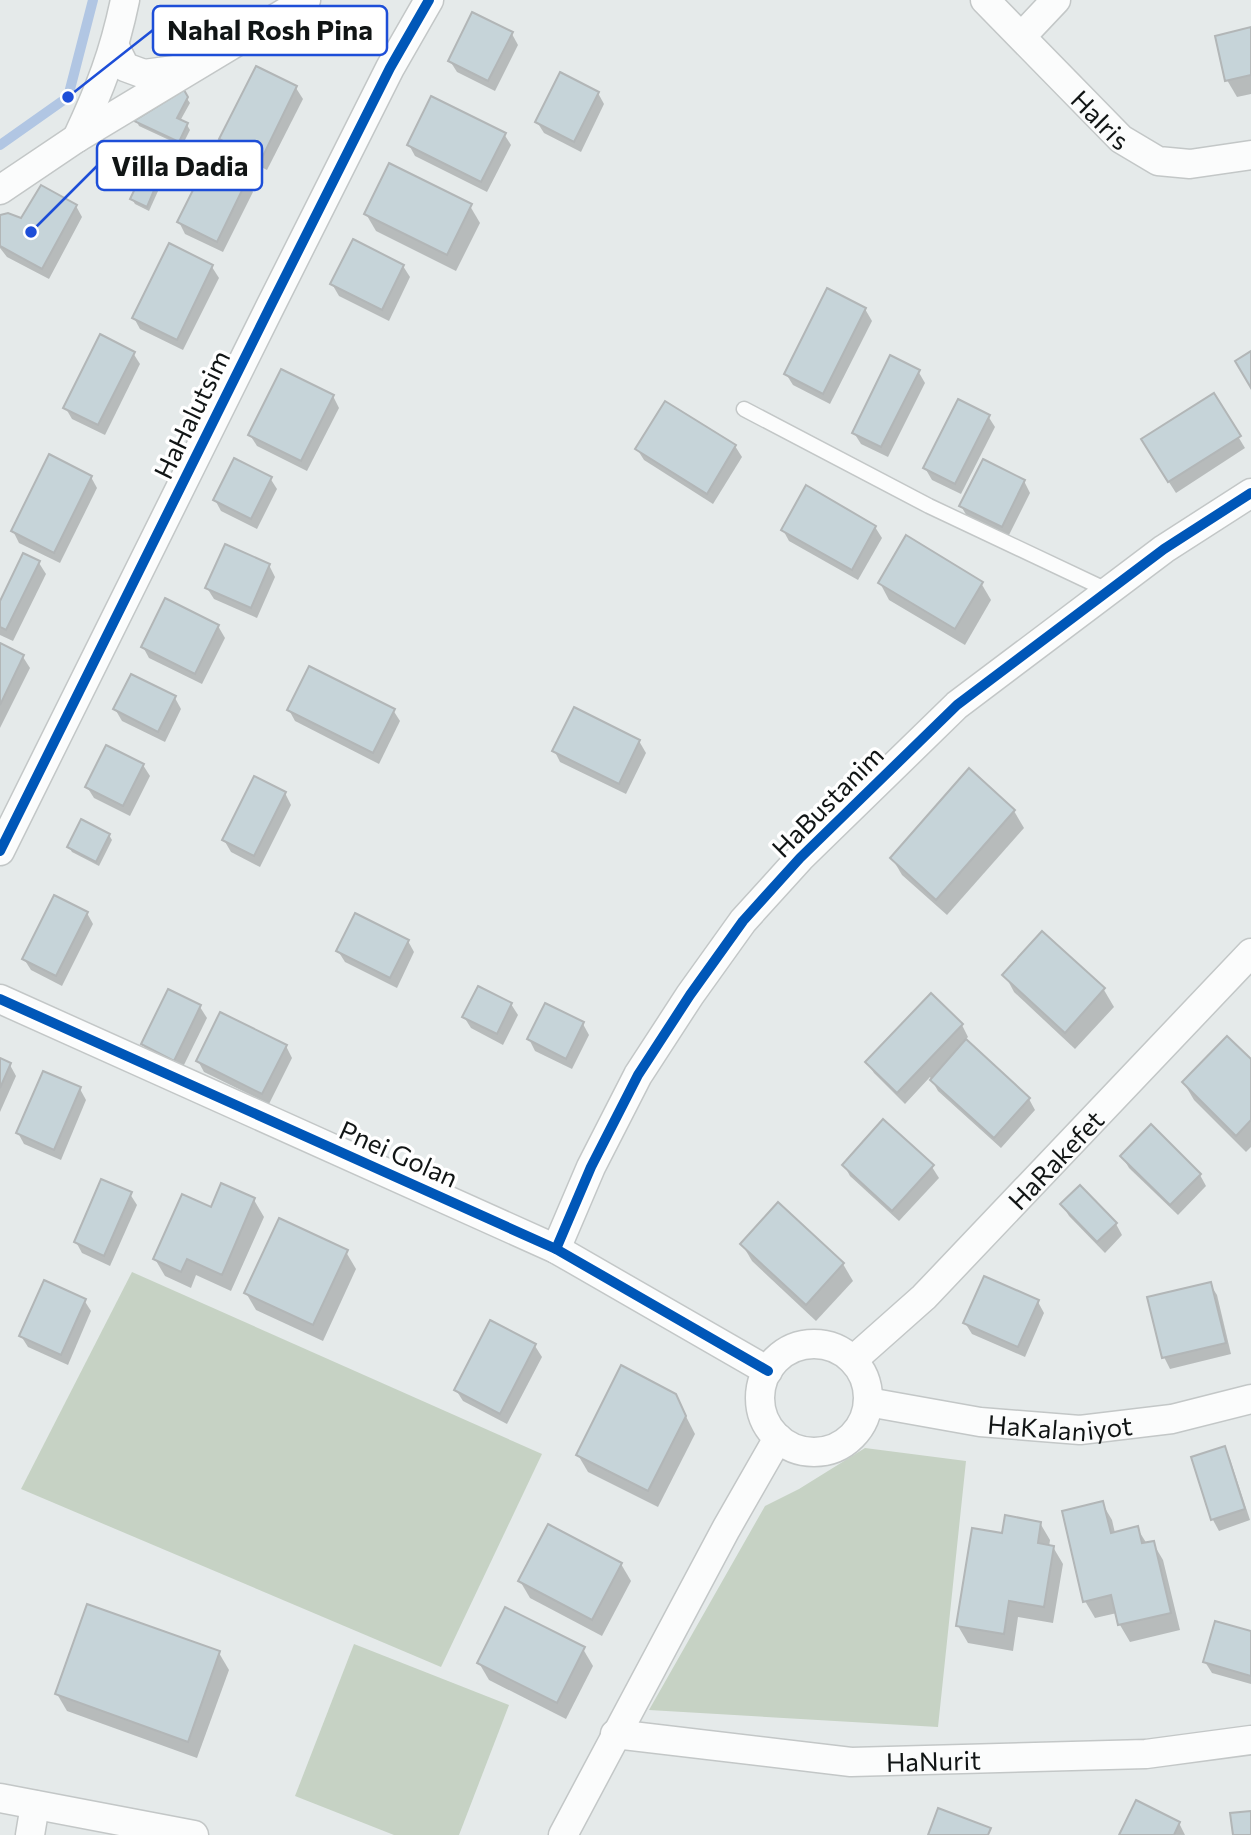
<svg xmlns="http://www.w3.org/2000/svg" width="1251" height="1835" font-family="Commissioner,sans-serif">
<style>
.green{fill:#c6d2c4}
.shadow{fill:#0003}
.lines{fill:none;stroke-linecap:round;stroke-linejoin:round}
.stream{stroke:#b1c6e3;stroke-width:10}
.building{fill:#c6d4d9;stroke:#b2b6b7;stroke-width:2}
.service-casing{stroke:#c3c7c7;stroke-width:17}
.minor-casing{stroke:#c3c7c7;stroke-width:31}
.service{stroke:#fbfcfc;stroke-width:14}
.minor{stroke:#fbfcfc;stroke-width:28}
.cycleway-casing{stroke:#fff;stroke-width:15}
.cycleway{stroke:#0057b8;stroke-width:10}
.labels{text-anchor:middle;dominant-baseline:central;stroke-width:7;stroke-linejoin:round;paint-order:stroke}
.street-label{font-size:26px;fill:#111515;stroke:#fff}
.leader{fill:none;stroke:#1d4ed8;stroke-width:2.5}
.callout-dot{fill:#1d4ed8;stroke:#fff;stroke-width:2.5}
.callout{fill:#fff;stroke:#1d4ed8;stroke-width:2.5}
.callout-label{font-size:28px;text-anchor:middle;font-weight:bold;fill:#111515}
</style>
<rect width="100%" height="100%" fill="#e5eaea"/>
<g class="green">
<path d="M132,1272L542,1454L441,1667L21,1489Z"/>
<path d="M865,1448L966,1461L938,1727L649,1710L765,1506L799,1489Z"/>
<path d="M354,1644L509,1705L459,1835H394L295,1796Z"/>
</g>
<g class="shadow">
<path d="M1251,29V94L1237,97L1227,80Z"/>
<path d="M512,34L518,45L495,91L457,72L450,61Z"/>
<path d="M296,88L303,99L267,170L228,150L221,139Z"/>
<path d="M183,93L190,103L180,121L187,125L190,130L182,146L139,126L137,122Z"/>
<path d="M598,93L604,104L581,152L544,133L537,122Z"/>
<path d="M504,134L511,145L487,192L415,156L409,145Z"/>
<path d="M165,163L168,169L149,211L135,204L132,199Z"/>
<path d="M246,181L253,192L223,252L185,234L179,222Z"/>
<path d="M76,206L82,217L49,279L7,257L0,248V217L22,220Z"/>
<path d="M470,206L480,223L456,271L376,231L366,214Z"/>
<path d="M403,266L410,277L389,321L339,296L332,284Z"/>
<path d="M212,267L219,278L183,350L140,329L134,318Z"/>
<path d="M865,309L872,321L830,404L793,385L786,374Z"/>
<path d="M133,353L140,364L105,435L72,419L65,407Z"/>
<path d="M918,371L925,383L888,457L861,444L854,433Z"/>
<path d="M1213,395L1245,448L1176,493L1149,451Z"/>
<path d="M333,396L339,408L307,471L257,446L250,435Z"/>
<path d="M988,416L995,427L961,494L932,480L925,468Z"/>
<path d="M735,446L742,457L713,504L644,460L637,449Z"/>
<path d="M91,477L97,488L60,563L19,543L13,531Z"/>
<path d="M270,478L277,489L257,529L221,511L215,500Z"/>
<path d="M1024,481L1030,493L1008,537L968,518L961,506Z"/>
<path d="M875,527L882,538L858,580L789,541L783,530Z"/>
<path d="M39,563L46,574L13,641L0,635V605Z"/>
<path d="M269,565L275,577L257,618L214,599L207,588Z"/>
<path d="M880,583H981L991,600L965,645L889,600Z"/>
<path d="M218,626L225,638L202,684L149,658L143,647Z"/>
<path d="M0,645L23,657L30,668L0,728Z"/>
<path d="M175,698L181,709L165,742L122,721L115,709Z"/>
<path d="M289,710H393L400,721L379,764L295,721Z"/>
<path d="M639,741L646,753L626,794L560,762L554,750Z"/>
<path d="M143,765L150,776L130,816L94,798L87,787Z"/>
<path d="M969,771L1014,811L1024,828L947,915L902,875L892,858Z"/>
<path d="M285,793L291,805L260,867L231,852L224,840Z"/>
<path d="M109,835L112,840L99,866L72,852L69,847Z"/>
<path d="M87,913L93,924L62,986L31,970L24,959Z"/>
<path d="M1042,934L1104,990L1114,1007L1075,1049L1014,992L1005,975Z"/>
<path d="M408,941L414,952L397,988L345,962L338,951Z"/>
<path d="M931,995L962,1025L968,1037L965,1040L1029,1099L1035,1110L1001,1148L938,1091L930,1077L905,1104L874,1073L867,1062Z"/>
<path d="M511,1004L518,1015L503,1045L471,1028L464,1017Z"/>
<path d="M200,1007L207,1018L181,1071L150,1056L143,1044Z"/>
<path d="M583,1024L589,1035L572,1069L535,1051L529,1039Z"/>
<path d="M286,1046L292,1058L269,1104L204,1072L198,1061Z"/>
<path d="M0,1060L10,1065L16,1076L0,1112Z"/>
<path d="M1251,1062V1147L1246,1152L1194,1100L1184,1083Z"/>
<path d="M80,1089L86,1100L61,1160L24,1144L18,1133Z"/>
<path d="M1122,1156L1200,1175L1206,1186L1178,1215L1129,1168Z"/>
<path d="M844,1165L932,1167L939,1178L899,1221L850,1176Z"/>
<path d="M130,1194L137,1205L110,1266L82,1253L76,1242Z"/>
<path d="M254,1200L264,1217L231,1291L196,1275L191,1288L165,1276L155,1259L212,1209Z"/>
<path d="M1062,1204L1116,1224L1122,1235L1105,1253L1069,1216Z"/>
<path d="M742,1244L843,1264L853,1281L816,1321L752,1261Z"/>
<path d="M346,1252L356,1269L323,1341L256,1310L246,1293Z"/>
<path d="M1210,1284L1217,1295L1231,1354L1170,1369L1164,1357Z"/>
<path d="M84,1300L91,1311L68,1365L28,1347L21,1336Z"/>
<path d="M1038,1302L1044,1313L1025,1357L972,1334L965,1323Z"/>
<path d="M535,1346L542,1357L507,1424L463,1401L456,1390Z"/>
<path d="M675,1395L695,1434L658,1507L588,1472L578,1455Z"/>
<path d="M1224,1448L1230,1459L1250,1520L1219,1531L1213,1520L1193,1459Z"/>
<path d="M1102,1503L1112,1520L1115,1533L1137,1528L1147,1544L1153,1543L1163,1560L1180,1630L1130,1642L1120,1625L1117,1613L1095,1618L1085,1601Z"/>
<path d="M1040,1523L1050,1540L1049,1547H1053L1063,1564L1053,1623L1018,1617L1013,1651L968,1643L958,1626L1003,1535Z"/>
<path d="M621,1564L631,1581L602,1636L530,1598L520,1581Z"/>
<path d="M1251,1633V1684L1212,1673L1205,1662Z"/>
<path d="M583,1649L593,1666L566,1719L489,1680L479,1663Z"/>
<path d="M219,1653L229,1670L197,1758L67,1711L57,1694Z"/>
<path d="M1179,1823L1185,1835H1121Z"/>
</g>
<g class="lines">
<path class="stream" d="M0,145L68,97L93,0"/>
</g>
<g class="building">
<path d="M472,12L513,32L488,81L448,61Z"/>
<path d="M1251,27V75L1225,81L1215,36Z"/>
<path d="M256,66L297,86L261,160L219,139Z"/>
<path d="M560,72L599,92L574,142L535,122Z"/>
<path d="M184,90L188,97L177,118L188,123L179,142L134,121Z"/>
<path d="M431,96L506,133L481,182L407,145Z"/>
<path d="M151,155L166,162L147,207L130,199Z"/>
<path d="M208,160L247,180L217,242L177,222Z"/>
<path d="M389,163L472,204L447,255L364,214Z"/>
<path d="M41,185L77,205L42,269L0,246V215L8,213L21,218Z"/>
<path d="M353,239L404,265L382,310L330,284Z"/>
<path d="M169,243L213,265L177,340L132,318Z"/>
<path d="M827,288L866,308L823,394L784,374Z"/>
<path d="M100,334L135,352L98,425L63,408Z"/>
<path d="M1251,351V388L1235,361Z"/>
<path d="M890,355L920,370L881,447L852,433Z"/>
<path d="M281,369L334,395L301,461L248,435Z"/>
<path d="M1214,393L1241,436L1168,482L1141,439Z"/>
<path d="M958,399L990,415L955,484L923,468Z"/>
<path d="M665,401L736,445L707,494L635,449Z"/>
<path d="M49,454L92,476L54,553L11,531Z"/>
<path d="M234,458L272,477L251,519L213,500Z"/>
<path d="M983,459L1025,480L1002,527L959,506Z"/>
<path d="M806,485L876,526L852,570L781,530Z"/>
<path d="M906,535L983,582L955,629L878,583Z"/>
<path d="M225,544L270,564L251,608L205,588Z"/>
<path d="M23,553L40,561L6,630L0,627V601Z"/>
<path d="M165,598L219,625L195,674L141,647Z"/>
<path d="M0,643L24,655L0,705Z"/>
<path d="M309,666L395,709L373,753L287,710Z"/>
<path d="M131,674L176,696L158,732L113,709Z"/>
<path d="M574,707L640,740L619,784L552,751Z"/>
<path d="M106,745L144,764L123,806L85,787Z"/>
<path d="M969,768L1015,810L936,900L890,858Z"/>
<path d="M254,776L286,792L254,856L222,840Z"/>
<path d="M81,819L110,834L96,862L67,847Z"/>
<path d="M54,895L88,912L56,976L22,959Z"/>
<path d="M355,913L409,940L390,978L336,951Z"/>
<path d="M1042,931L1105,988L1065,1033L1002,975Z"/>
<path d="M478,986L512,1003L497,1034L462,1017Z"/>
<path d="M168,989L201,1005L174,1061L141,1044Z"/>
<path d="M931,993L963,1024L897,1093L865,1062Z"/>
<path d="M545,1003L584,1022L566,1059L527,1039Z"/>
<path d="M220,1012L287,1045L262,1094L196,1061Z"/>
<path d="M1227,1036L1251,1059V1120L1236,1136L1182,1082Z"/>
<path d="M966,1039L1030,1098L994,1138L930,1080Z"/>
<path d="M0,1058L11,1063L0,1088Z"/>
<path d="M43,1071L81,1087L54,1150L16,1133Z"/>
<path d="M883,1119L934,1165L892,1211L842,1165Z"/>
<path d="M1151,1124L1201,1174L1170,1205L1120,1156Z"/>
<path d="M101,1179L132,1192L104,1256L74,1242Z"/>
<path d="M221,1183L255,1198L222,1275L187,1259L181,1272L153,1259L182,1194L211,1207Z"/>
<path d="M1080,1185L1117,1223L1097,1242L1060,1204Z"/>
<path d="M778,1202L844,1263L806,1305L740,1244Z"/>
<path d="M279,1218L348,1250L313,1325L244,1293Z"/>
<path d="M984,1276L1039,1300L1018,1347L963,1323Z"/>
<path d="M44,1280L86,1299L61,1355L19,1336Z"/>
<path d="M1211,1282L1226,1343L1162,1358L1147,1297Z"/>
<path d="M490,1320L536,1344L500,1414L454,1390Z"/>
<path d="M621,1365L676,1394L686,1416L648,1491L576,1455Z"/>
<path d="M1225,1446L1245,1509L1211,1520L1191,1457Z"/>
<path d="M1103,1501L1111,1533L1138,1526L1142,1543L1154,1541L1171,1613L1118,1625L1111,1595L1083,1602L1062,1511Z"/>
<path d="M1005,1515L1041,1522L1038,1543L1054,1546L1044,1607L1009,1601L1004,1634L956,1626L972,1528L1002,1533Z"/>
<path d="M548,1524L622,1563L592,1620L518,1581Z"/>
<path d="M87,1604L220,1651L188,1742L55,1694Z"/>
<path d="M505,1607L585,1647L557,1703L477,1663Z"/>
<path d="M1215,1621L1251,1631V1676L1203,1662Z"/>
<path d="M1136,1800L1180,1822L1174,1835H1119Z"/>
<path d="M938,1808L991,1828L988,1835H928Z"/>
<path d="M1251,1811V1835H1233L1230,1813Z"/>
</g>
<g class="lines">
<g class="service-casing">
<path id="service" d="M744,409L929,506L1109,591"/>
</g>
<g class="minor-casing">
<g id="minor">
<path id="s1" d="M985,0L1121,139L1158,161L1190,164L1251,155"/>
<path d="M1022,36L1056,0"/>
<path d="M115,47L125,67L144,74L182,69"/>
<path d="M77,138C100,89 114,53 125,0"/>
<path d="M0,190L77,138L306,0"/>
<path d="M0,851L270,307L390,68L429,0"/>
<path d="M0,999L556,1249L768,1371"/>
<path d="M556,1249L591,1167L638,1075L690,995L743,921L800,858L957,705L1164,549L1251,493"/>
<circle cx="814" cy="1398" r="54"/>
<path id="s2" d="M853,1360L924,1297L1251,953"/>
<path id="s3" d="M868,1402L980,1422L1080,1430L1172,1419L1251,1399"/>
<path id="s4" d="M615,1734L851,1762L1146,1754L1251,1740"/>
<path d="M0,1798L194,1835"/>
<path d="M30,1835L35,1805"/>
<path d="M563,1835L726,1529L778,1438"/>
</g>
</g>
<use href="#service" class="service"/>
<use href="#minor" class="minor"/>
<g class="cycleway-casing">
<g id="cycleway">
<path d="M0,851L270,307L390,68L429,0"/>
<path d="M0,999L556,1249L768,1371"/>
<path d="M556,1249L591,1167L638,1075L690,995L743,921L800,858L957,705L1164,549L1251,493"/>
</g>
</g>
<use href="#cycleway" class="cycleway"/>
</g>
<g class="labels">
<g class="street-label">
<text stroke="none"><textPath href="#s1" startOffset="166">HaIris</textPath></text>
<text transform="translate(191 414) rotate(-64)">HaHalutsim</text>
<text transform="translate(827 801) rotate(-45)">HaBustanim</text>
<text transform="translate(399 1153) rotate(24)">Pnei Golan</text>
<text stroke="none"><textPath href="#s2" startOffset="285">HaRakefet</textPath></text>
<text stroke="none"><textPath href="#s3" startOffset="194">HaKalaniyot</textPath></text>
<text stroke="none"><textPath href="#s4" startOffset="320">HaNurit</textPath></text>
</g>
</g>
<path class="leader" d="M68 97L153 30M31 232L97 166"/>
<g class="callout-dot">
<circle cx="68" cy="97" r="7"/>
<circle cx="31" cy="232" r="7"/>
</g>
<g class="callout">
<rect x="153" y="6" width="234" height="49" rx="7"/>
<rect x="97" y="141" width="165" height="49" rx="7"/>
</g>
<g class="callout-label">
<text x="270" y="40">Nahal Rosh Pina</text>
<text x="180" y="176">Villa Dadia</text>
</g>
</svg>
